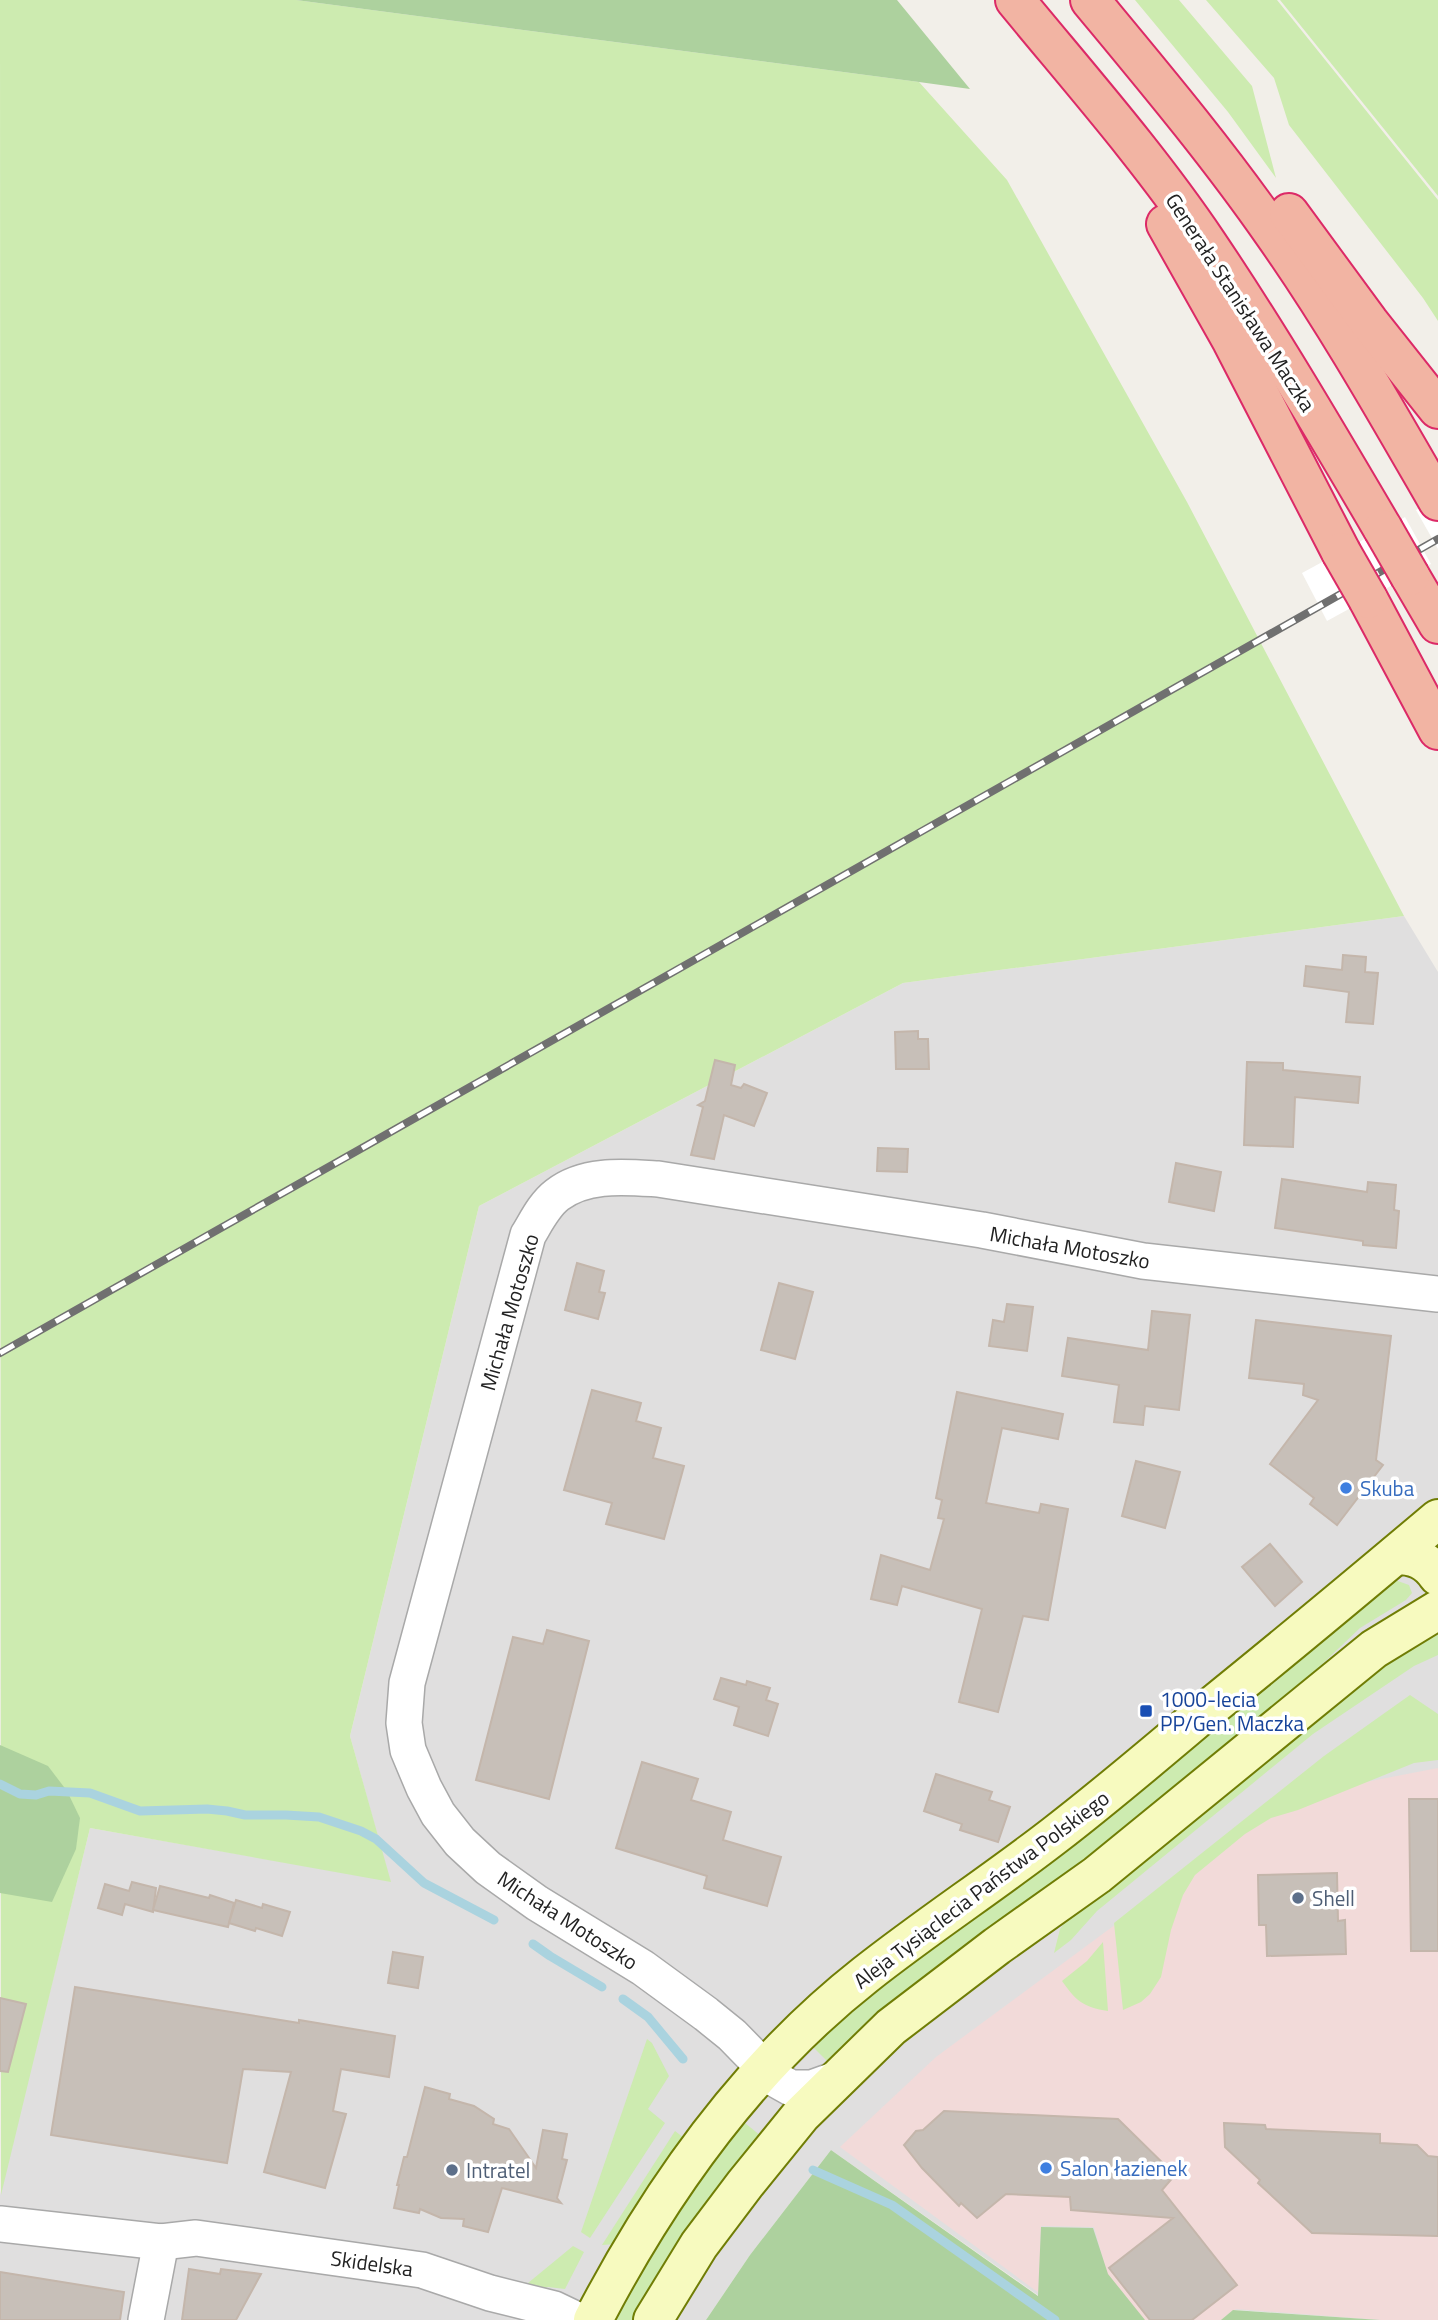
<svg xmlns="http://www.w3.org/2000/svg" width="1438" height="2320" font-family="'Titillium Web',sans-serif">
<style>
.residential{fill:#e0dfdf}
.commercial{fill:#f2dad9}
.grass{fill:#cdebb0}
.forest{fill:#add19e}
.pier{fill:#fff}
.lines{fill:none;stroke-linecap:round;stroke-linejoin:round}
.stream{stroke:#aad3df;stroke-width:9}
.building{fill:#c7bfb8;stroke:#c4b6ab;stroke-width:2}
.minor-casing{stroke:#a9a9a9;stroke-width:38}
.secondary-casing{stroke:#707d05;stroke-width:42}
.trunk-casing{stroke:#dc2a67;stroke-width:42}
.minor{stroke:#fff;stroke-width:35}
.secondary{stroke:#f7fabf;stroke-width:38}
.trunk{stroke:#f2b4a3;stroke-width:38}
.rail-casing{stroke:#707070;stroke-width:8}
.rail{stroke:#fff;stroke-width:5;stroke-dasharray:16;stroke-linecap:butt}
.trunk-bridge-casing{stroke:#dc2a67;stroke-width:42;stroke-linecap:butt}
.trunk-bridge{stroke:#f2b4a3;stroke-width:38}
.shop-dot{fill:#3f7fe0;stroke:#fff;stroke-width:2.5}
.transit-dot{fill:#1a4fb4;stroke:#fff;stroke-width:2.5}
.service-dot{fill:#5c6f8a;stroke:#fff;stroke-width:2.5}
.labels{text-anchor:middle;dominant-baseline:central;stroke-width:7;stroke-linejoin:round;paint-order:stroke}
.street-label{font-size:21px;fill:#222;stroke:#fff}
.shop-label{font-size:21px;fill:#366cbe;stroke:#fff;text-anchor:start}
.transit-label{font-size:21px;fill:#164399;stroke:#fff;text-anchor:start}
.service-label{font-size:21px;fill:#4e5e75;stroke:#fff;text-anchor:start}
</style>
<rect width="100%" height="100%" fill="#f2efe9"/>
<path class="residential" d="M1404,916L1438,972V2320H1380L1039,2296L831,2150L750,2255L706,2320H0V2195L90,1828L390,1881L350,1736L479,1206L903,983Z"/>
<path class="commercial" d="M1438,1768V2320H1381L1236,2309L1222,2320H1144L1107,2274L1094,2227L1041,2226L1039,2293L840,2147L936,2057L1288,1797Z"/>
<g class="grass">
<path d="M0,0H296L919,82L1007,180L1187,502L1404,916L903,983L479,1206L350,1736L391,1882L90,1828L1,2195Z"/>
<path d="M1135,0H1179L1252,86L1276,178L1228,112Z"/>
<path d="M1206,0H1277L1438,200V321L1423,298L1289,125L1274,78Z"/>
<path d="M1280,0H1438V196Z"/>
<path d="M1395,1580L1409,1585L1412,1593L1406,1600L1360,1628L1295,1690L1172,1792L828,2062L810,2044L838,2016Z"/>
<path d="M1438,1634V1655L1414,1666L1313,1734L1097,1911L1071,1940L1054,1953L1060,1929L1070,1915L1369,1676Z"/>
<path d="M1410,1695L1438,1714V1760L1414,1763L1298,1810L1271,1818L1245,1834L1195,1875L1183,1895L1171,1930L1161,1977L1150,1994L1141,2002L1123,2010L1114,1923L1324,1756Z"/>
<path d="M1103,1942L1108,2011C1083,2007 1076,2001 1062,1981L1087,1961Z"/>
<path d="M647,2039L652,2043L669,2076L648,2109L665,2123L590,2238L581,2232Z"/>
<path d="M740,2119L761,2136L637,2320H612L666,2221Z"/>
<path d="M675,2131L684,2138L616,2244L602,2245Z"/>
<path d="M573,2246L584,2252L565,2289L548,2287L537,2291L493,2280L528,2283Z"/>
</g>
<g class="forest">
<path d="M296,0H897L970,89L919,82Z"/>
<path d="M0,1745L48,1766L67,1791L80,1818L76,1849L52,1902L0,1893Z"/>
<path d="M831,2150L1038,2296L1041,2227L1093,2228L1108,2274L1145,2320H706L750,2255Z"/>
<path d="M1233,2310L1380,2320H1221Z"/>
</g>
<g class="pier">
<path d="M1438,498V549L1416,510Z"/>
<path d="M1405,517L1431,564L1327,621L1302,573Z"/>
</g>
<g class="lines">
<g class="stream">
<path d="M0,1784L20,1794L36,1795L49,1791L90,1793L140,1811L207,1809L227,1811L245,1815H286L319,1817L361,1831L376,1839L424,1883L494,1920"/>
<path d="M533,1944L550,1956L602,1987"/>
<path d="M623,1999L648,2017L683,2059"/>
<path d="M813,2170L892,2205L1055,2320"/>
</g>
</g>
<g class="building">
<path d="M1343,955L1366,957L1365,972L1378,973L1373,1024L1346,1022L1349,992L1304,986L1306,966L1342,970Z"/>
<path d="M918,1031V1039H928L929,1069H896L895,1032Z"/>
<path d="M715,1060L735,1065L731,1085L741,1088L744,1084L767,1093L754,1126L724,1115L714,1159L691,1155L703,1107L698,1105L705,1101Z"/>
<path d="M1247,1062L1283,1063V1070L1360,1077L1358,1103L1295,1097L1293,1147L1244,1145Z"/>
<path d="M878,1148L908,1149L907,1172L877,1171Z"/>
<path d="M1176,1163L1221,1172L1214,1211L1169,1202Z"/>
<path d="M1282,1179L1367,1192L1368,1182L1396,1185L1394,1210L1399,1211L1396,1248L1363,1245V1241L1275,1228Z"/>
<path d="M577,1263L604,1271L599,1292L605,1293L598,1319L565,1310Z"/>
<path d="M779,1283L813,1292L795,1359L761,1350Z"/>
<path d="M1007,1304L1033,1307L1027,1351L989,1346L993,1320L1004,1322Z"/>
<path d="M1152,1311L1190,1315L1179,1410L1145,1406L1143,1425L1114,1422L1119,1385L1062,1376L1068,1338L1148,1350Z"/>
<path d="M1256,1320L1391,1336L1376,1460L1383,1465L1337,1525L1310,1504L1314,1498L1270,1464L1318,1400L1303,1395L1304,1384L1249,1378Z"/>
<path d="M592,1390L641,1403L636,1421L661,1428L653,1458L684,1466L664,1539L606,1524L612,1503L564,1490Z"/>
<path d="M957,1392L1063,1414L1058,1439L1002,1428L986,1503L1039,1513L1041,1504L1068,1509L1048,1620L1023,1616L998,1712L959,1702L982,1609L902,1586L897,1605L871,1599L881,1555L930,1570L944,1519L938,1518L942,1500L936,1498Z"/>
<path d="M1136,1461L1180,1472L1165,1528L1122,1516Z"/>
<path d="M1270,1544L1302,1582L1275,1606L1242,1567Z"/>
<path d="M547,1630L589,1641L549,1799L476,1780L513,1637L543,1644Z"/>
<path d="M721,1678L746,1685L747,1681L770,1688L766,1700L778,1704L768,1736L734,1725L739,1707L714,1699Z"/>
<path d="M642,1762L698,1779L691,1800L731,1812L723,1840L781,1857L767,1906L704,1888L707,1876L616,1848Z"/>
<path d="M936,1774L992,1792L989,1800L1010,1807L998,1842L960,1830L962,1824L924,1811Z"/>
<path d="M1409,1799H1438V1951H1411Z"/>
<path d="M1337,1873L1338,1921L1345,1920L1346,1954L1267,1956L1266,1925H1259L1258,1875Z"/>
<path d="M132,1882L156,1888L153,1912L125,1904L122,1915L98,1908L105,1884L129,1891Z"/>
<path d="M160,1886L209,1898L210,1895L234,1903L228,1927L153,1910Z"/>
<path d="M236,1900L262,1908L263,1904L290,1912L282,1936L256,1928L255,1931L229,1923Z"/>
<path d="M393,1952L423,1957L418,1988L388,1983Z"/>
<path d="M75,1987L299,2023V2020L395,2036L389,2077L341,2069L333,2111L346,2114L325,2188L264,2172L291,2072L243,2069L227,2163L51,2135Z"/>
<path d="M0,1998L26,2004L8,2072L0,2071Z"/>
<path d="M425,2087L450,2094L449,2099L474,2106L494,2119L493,2124L509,2129L536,2168L543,2130L567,2134L562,2159L567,2160L557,2198L561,2203L502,2188L488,2232L463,2226L464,2219L441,2218L420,2209L419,2213L394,2208L399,2185H397L404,2157H407Z"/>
<path d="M944,2111L1118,2119L1175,2175L1162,2190L1237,2285L1192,2320H1150L1109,2268L1173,2218L1071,2210L1070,2197L1006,2194L977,2218L961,2203L959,2206L922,2168L904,2145L916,2131L923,2130Z"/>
<path d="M1224,2123L1265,2125L1266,2129L1380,2134V2143L1417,2145L1428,2156L1438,2157V2236L1312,2233L1258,2183L1260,2180L1225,2147Z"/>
<path d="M189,2269L220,2274L221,2269L261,2274L236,2320H182Z"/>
<path d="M0,2272L124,2292L120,2320H0Z"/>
</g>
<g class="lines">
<g class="minor-casing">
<g id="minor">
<path d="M837,2079L812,2088H791L775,2079L732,2035L706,2014L643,1968L537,1903L488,1868L460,1842L438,1814L424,1788L408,1750L404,1723L407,1683L528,1235C536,1222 544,1205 557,1195C585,1173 625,1177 658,1179L982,1230L1143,1261L1438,1294"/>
<path d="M0,2224L161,2242L196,2238L422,2270L490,2293L554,2309L577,2320"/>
<path d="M146,2320L161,2242"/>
</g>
</g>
<g class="secondary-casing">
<g id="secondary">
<path d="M1396,1555C1414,1555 1427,1560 1438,1576"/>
<path d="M593,2320C661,2189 748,2067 865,1975C927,1926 993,1883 1055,1835C1107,1795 1156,1753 1206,1711C1284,1648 1361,1584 1438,1519"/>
<path d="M653,2320L699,2245L745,2184L801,2115L891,2027L997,1946L1097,1875L1374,1649L1438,1610"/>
</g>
</g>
<g class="trunk-casing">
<g id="trunk">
<path d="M1015,0C1080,79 1149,157 1207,243C1269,335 1326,432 1383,529"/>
<path d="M1090,0C1153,76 1217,152 1274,234C1334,319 1386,411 1438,501"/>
<path d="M1289,213L1369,322L1438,409"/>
<path d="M1166,224L1232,341L1341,552"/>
<path d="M1410,576L1438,624"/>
<path d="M1368,599L1438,730"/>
</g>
</g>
<use href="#minor" class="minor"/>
<use href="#secondary" class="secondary"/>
<use href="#trunk" class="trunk"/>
<g class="rail-casing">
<path id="rail" d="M0,1353L1438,539"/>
</g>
<use href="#rail" class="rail"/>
<g class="trunk-bridge-casing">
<g id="trunk-bridge">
<path d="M1383,529L1410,576"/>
<path d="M1341,552L1368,599"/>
</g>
</g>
<use href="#trunk-bridge" class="trunk-bridge"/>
</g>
<g class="shop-dot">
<circle cx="1346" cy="1488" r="7"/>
<circle cx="1046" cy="2168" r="7"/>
</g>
<rect class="transit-dot" x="1139" y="1704" width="14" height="14" rx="3.5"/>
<g class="service-dot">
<circle cx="1298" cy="1898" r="7"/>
<circle cx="452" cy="2170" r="7"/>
</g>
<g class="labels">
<g class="street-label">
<text transform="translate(1241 302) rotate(57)">Generała Stanisława Maczka</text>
<text transform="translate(1070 1247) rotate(10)">Michała Motoszko</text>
<text transform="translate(509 1312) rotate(-74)">Michała Motoszko</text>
<text transform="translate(981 1889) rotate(-37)">Aleja Tysiąclecia Państwa Polskiego</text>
<text transform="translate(568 1920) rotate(33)">Michała Motoszko</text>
<text transform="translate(372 2263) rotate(8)">Skidelska</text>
</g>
<g class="shop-label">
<text x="1360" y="1488">Skuba</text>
<text x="1060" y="2168">Salon łazienek</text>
</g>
<g class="transit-label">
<text x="1160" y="1699">1000-lecia<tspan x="1160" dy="24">PP/Gen. Maczka</tspan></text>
</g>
<g class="service-label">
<text x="1312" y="1898">Shell</text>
<text x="466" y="2170">Intratel</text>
</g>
</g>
</svg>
